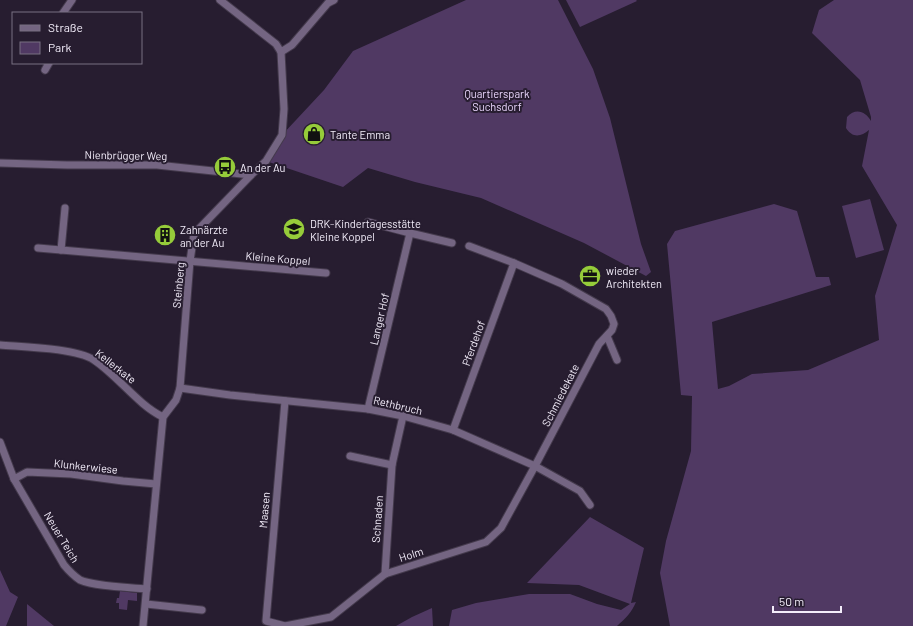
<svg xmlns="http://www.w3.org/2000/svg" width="913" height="626" font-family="Barlow,sans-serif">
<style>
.green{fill:#503963}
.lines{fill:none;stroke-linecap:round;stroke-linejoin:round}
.street-casing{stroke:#443a4c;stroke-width:9}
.street{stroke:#746582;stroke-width:7}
.labels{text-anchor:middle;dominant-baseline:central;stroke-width:4;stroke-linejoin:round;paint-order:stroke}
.park-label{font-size:11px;fill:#ebd7fe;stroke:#271d30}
.poi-label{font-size:11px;fill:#f3edfa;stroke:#271d30;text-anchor:start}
.street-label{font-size:11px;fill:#f3edfa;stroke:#271d30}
</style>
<rect width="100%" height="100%" fill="#271d30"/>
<g class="green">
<path d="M466,0H558L593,69L610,118L641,244L651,272L646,276L584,243L481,198L415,182L368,168L343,187L266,161L282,135L324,90L353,51Z"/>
<path d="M566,0H636L637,1L580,27Z"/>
<path d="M834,0H913V626H670L660,573L666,541L691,451L692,396L681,395L667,244L675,231L774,204L797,211L816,277H829L831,285L712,322L718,389L729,386L752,374L808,370L879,340L875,296L897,225L862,166L869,130C861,137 852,138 846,128L847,117C856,107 866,112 871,121V117L860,80L812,33L819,10Z"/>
<path d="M870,199L884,250L856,258L842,206Z"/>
<path d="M590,517L644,548L631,603L636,602C632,612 625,619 617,626H449L452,610L476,603L529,594H570L597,604L621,610L630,604L579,585L527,583Z"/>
<path d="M0,570L10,592L18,597L6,626H0Z"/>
<path d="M120,591L137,593V601L128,600L127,610L119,609V603H116L117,598H119Z"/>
<path d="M27,604L54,626H27Z"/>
<path d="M432,608L433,626H396L412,617Z"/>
</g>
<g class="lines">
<g class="street-casing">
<g id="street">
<path d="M63,13L72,0"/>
<path d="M281,52L292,45L328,3L334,0"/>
<path d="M45,70L49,63"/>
<path d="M0,163L67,165H157L251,175"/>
<path d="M410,233L452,243"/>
<path d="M38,248L326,273"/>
<path d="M61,250L65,208"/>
<path d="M607,336L617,360"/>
<path d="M0,345C24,347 75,348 94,360C118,376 138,405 163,417"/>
<path d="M180,388L230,395L368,409L403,416L453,430L535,466L580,491L590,505"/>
<path d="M285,401L266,621L285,626L331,617L385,574L486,542L501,528L535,466L599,344L612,330L614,324L611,316L606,309L562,284L514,263"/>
<path d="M368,409L410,233L368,222"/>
<path d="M453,430L514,263L469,246"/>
<path d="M0,442L14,479L64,565C69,571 74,576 80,580C97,587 128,587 147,589"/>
<path d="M350,456L392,465"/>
<path d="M14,479L27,472L71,474L123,481L156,484"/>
<path d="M385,574L392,465L403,416"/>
<path d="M146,604L202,610"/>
<path d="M143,626L163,417L176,400L180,388L190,261L194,234L251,175L266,161L282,135L284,109L281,52L276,44L220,0"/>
</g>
</g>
<use href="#street" class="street"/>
</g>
<defs>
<g id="shop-disc" transform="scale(1.15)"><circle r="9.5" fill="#96cc3a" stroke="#271d30"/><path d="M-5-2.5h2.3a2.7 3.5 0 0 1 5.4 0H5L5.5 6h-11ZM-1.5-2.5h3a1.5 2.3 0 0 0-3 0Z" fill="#111"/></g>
<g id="bus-disc" transform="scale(1.15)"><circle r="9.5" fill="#96cc3a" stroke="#271d30"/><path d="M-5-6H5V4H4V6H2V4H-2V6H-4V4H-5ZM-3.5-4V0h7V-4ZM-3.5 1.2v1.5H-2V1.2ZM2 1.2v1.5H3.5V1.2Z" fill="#111"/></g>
<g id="school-disc" transform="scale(1.15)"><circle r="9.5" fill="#96cc3a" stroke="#271d30"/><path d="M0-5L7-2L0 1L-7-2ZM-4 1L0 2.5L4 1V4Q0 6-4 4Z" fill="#111"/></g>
<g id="building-disc" transform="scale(1.15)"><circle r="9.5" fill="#96cc3a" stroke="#271d30"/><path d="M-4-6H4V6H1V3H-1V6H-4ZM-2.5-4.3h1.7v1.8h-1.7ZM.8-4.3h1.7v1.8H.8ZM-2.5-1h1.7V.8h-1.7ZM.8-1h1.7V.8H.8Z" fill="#111"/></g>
<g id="office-disc" transform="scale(1.15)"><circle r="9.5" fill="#96cc3a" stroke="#271d30"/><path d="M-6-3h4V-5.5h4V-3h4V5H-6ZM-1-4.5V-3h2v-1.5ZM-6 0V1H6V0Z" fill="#111"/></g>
</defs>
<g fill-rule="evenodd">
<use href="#shop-disc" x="314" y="134"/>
<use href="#bus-disc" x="225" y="167"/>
<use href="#school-disc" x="294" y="229"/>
<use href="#building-disc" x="165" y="235"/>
<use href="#office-disc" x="590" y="276"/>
</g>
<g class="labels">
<g class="park-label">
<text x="497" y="93">Quartierspark<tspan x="497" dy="13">Suchsdorf</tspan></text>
</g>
<g class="poi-label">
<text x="330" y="134">Tante Emma</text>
<text x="240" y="167">An der Au</text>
<text x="310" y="223">DRK-Kindertagesstätte<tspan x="310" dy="13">Kleine Koppel</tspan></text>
<text x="180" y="229">Zahnärzte<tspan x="180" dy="13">an der Au</tspan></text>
<text x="606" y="270">wieder<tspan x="606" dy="13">Architekten</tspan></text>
</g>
<g class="street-label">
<text transform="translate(126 155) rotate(1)">Nienbrügger Weg</text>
<text transform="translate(278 258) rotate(5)">Kleine Koppel</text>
<text transform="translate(178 285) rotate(-85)">Steinberg</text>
<text transform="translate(379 319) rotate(-77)">Langer Hof</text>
<text transform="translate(473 343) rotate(-70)">Pferdehof</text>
<text transform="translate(116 366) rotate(38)">Kellerkate</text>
<text transform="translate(560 395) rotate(-63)">Schmiedekate</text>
<text transform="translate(398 405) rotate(13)">Rethbruch</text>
<text transform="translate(86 466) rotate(6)">Klunkerwiese</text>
<text transform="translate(264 510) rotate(-85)">Maasen</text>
<text transform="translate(377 519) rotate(-86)">Schnaden</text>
<text transform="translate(62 537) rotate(59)">Neuer Teich</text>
<text transform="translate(411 554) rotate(-18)">Holm</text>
</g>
</g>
<rect x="12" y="12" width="130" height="52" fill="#271d30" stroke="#797081"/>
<rect x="20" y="25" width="20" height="6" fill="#746582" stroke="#797081"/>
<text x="48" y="32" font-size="12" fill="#f3edfa">Straße</text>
<rect x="20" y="42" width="20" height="12" fill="#503963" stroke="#797081"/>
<text x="48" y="52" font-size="12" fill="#f3edfa">Park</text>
<path d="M773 606v6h68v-6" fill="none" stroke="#f3edfa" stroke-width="2"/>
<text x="779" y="606" font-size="12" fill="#f3edfa" stroke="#271d30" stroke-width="3" paint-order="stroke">50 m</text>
</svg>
